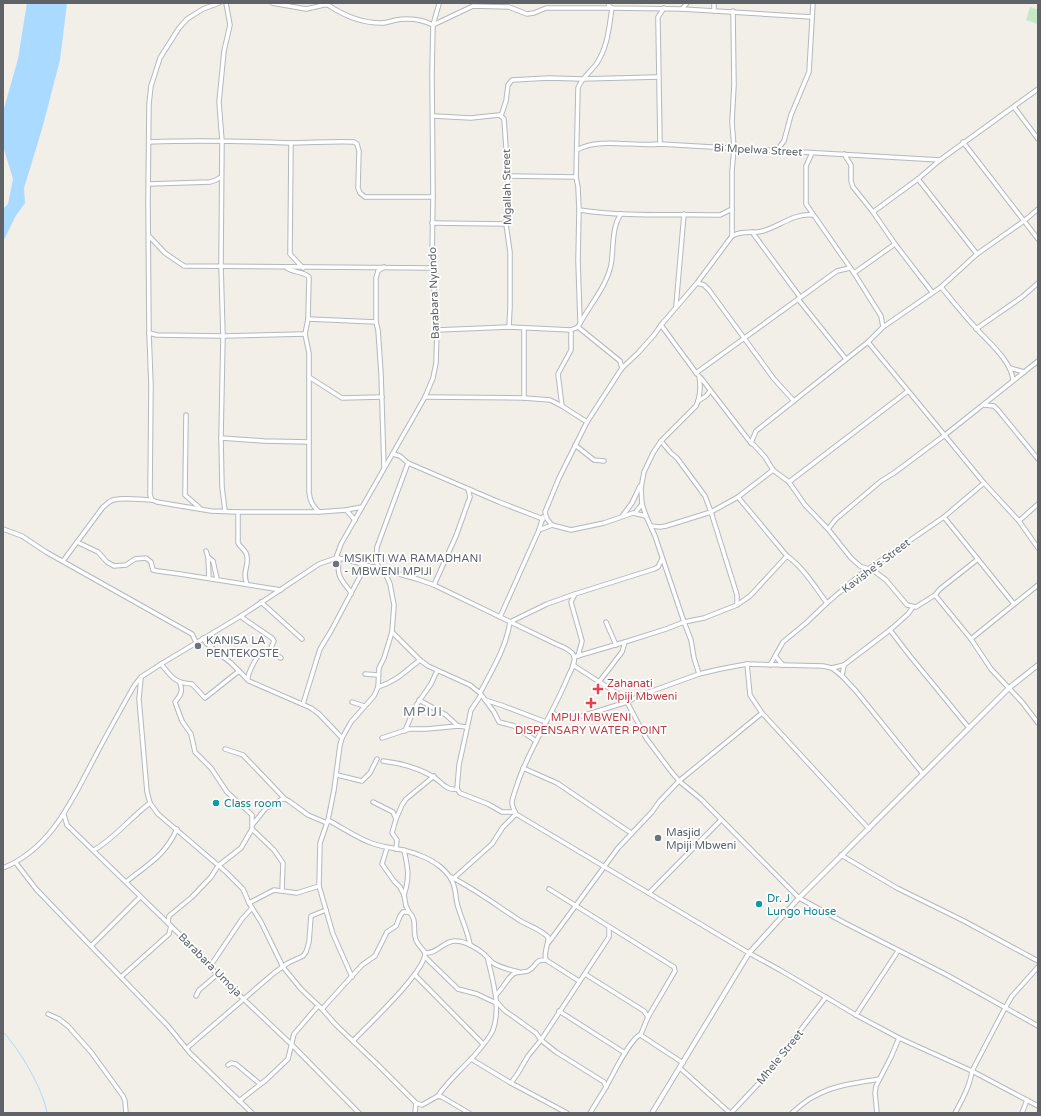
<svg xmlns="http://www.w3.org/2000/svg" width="1041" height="1116" font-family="'Varela Round',sans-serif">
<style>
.green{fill:#c5e8c5}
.water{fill:#aadaff}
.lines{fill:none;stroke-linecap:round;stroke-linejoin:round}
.stream{stroke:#aadaff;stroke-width:1}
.minor-casing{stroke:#b5b8bc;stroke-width:5.5}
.tertiary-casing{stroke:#b5b8bc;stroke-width:6}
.minor{stroke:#fff;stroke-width:3.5}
.tertiary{stroke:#fff;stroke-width:4}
.worship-dot{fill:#6b7280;stroke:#fff;stroke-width:1.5}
.health-dot{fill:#e0444e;stroke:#fff;stroke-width:1.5}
.culture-dot{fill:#0f9aa8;stroke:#fff;stroke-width:1.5}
.labels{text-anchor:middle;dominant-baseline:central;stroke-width:3.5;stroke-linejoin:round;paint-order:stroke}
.street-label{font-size:11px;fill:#5f6368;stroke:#fff}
.worship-label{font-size:11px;fill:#5b616d;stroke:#fff;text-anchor:start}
.health-label{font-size:11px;fill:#be3a42;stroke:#fff;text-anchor:start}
.culture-label{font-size:11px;fill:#0d838f;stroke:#fff;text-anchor:start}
.quarter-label{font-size:13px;letter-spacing:1px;fill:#70757a;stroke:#fff}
</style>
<rect width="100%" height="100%" fill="#f1efe8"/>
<path class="green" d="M1030,7L1038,10V24L1026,20Z"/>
<path class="water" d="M27,3H67L60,60L42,129L24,188L25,203L15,217L3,242V209L8,204L13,179L3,146V112L18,59Z"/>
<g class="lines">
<path class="stream" d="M3,1032C19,1048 44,1091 47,1113"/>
<g class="minor-casing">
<g id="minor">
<path d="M219,3L203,9L187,19L179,28L160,58L151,86L149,104L148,201L149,333L151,385L150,495L152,500L157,502L211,511L238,512H319L346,510L362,507"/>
<path d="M272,3L306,9L324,5H328C343,15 362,23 381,23C386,23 391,21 396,20C409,18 421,19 433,25L473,6L509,7L527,14L534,13L546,8H612C609,27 608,46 597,63C590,73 582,77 578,88L576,177L578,187L579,210C625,217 673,214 720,215L732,209"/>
<path d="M608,3L609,6L612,8L682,9L812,17"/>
<path d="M714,3V11"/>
<path d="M682,9L687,3"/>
<path d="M1014,107L1038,139"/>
<path d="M433,116L471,118L499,115L501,116L504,119L508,176L506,224L510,252V307L509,327"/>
<path d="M501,116L506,101L508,85L512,80L549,78L582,79L658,77"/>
<path d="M149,142C196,140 243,141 290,143C311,143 332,141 354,142L357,144L359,151L358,188L360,193L365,197H433"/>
<path d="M963,142L1038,239"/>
<path d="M291,143L290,254L303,268"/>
<path d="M660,144L658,21V17L664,8"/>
<path d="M577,150C598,137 635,147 660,144L940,160"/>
<path d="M777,150L784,141L791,115L809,72L813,3"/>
<path d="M812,153L806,166V204L854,273L881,316L883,327"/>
<path d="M844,154L851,165V181L853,187L873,212"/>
<path d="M508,176L576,177"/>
<path d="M918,179L977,254"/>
<path d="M149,184L210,182L216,180L221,177"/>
<path d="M1038,209L1024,221L977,254L941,287L883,327L868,342L756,431L751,443L754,445L765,457L773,470L789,482L805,505L828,529L851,558L860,566L874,571L886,580L907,605L916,607L935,595L971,639L991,669L1022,702L1038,723"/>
<path d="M579,210L578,261L580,321"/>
<path d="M432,223L506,224"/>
<path d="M752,232L800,297"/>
<path d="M149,236L165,253L184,266L432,268"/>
<path d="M732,236C742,230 752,234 763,231C780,226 794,213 813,215"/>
<path d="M287,268C294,273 303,271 309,277L308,319L305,334L309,353V492C310,501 312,505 319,512"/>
<path d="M854,273L895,244"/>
<path d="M697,283L704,285L709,290L774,379L794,401"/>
<path d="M941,287C952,300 963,314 975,327C988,342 1011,360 1013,380"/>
<path d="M932,292L895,244L873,212L918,179L940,160L1038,89"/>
<path d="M798,299L846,359"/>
<path d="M676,306L684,214"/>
<path d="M308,319L376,322"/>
<path d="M661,325L697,374"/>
<path d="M578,327C588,307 606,288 611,265C614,249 611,228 621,214"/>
<path d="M976,329L1022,297L1038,283"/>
<path d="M437,330L509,327L571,330L578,327L620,361L622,368"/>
<path d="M149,333L157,335L223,336L305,334"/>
<path d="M868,342L984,483L1019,521L1038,548"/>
<path d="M1010,368L1024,372"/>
<path d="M696,373L837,271L850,268"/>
<path d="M309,377L342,398L382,397"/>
<path d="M701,378L751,443"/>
<path d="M425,397L524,398L550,400L562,406L587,422"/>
<path d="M524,398V329"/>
<path d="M698,401L706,396L710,391"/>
<path d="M984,405L994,406L998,410L1038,459"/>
<path d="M562,406L558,374L571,350V330"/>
<path d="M186,415L185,495L201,509"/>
<path d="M221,438L264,441L309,442"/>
<path d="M661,441L671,453L677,458L705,496L711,512L737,595V605"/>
<path d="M575,445L594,460L604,461"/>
<path d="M393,454L400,456L408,463L499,502L543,519"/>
<path d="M384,467L381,373L378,330L376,322V278L378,271L384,267"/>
<path d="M789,482L908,391"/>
<path d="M738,497L787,556C803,567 815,587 827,603"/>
<path d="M346,510L355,520"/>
<path d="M225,511L222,487L221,438L223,336L221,265L222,141L219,102L224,51L230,25L226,3"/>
<path d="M238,512V543C240,547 244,549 246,553C251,564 241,571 247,584"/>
<path d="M635,513L642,504"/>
<path d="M623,515L632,503L640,486"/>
<path d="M646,516L633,513L604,523L571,530L552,525L547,519L545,512L559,478L587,422L622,368L638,353L654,335L661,325L697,283L732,236V171L734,148L732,122L734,85L733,11"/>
<path d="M944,517L1014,604"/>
<path d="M1019,521L1038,504"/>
<path d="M651,526L660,527L666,526L711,512L738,497L773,470"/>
<path d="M3,529L22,536L46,552L192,634L196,642"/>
<path d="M828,529L836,519L881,481L894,473L945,435L1038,361"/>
<path d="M539,530L552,525"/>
<path d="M77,542L98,552L107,562L114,566L126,565L135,559L146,558L151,562L153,570L158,571L180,574L281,590"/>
<path d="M206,551L208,557L209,578"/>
<path d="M208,557L213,561L217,579"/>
<path d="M336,558L341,544L425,397L433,378L436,363L437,330L432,262L433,197L432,73L433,25L439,4"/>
<path d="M339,558C337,576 339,577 350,591L351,594"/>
<path d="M63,561L103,507C106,505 109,501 113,500C125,497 140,500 152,500"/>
<path d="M380,569L376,562L377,547L408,463"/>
<path d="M434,585L456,536L470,497L468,489"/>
<path d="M935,595L940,589L978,559"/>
<path d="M261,602L302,639"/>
<path d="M241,616L244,619L272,638L274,641L270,650L281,658"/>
<path d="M500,617L539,530L543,517"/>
<path d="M606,622L616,645"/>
<path d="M890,630L910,656L969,728"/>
<path d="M392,632L420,660L428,666L470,685L480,693L494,712L499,722L514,726L536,741"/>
<path d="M203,638L206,643L231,663L249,681L311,708L319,714L342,738"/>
<path d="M971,639L1038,585"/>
<path d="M578,656L582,641L571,602L575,594L654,569L658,567L662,559"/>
<path d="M775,656L783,665"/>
<path d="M574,657L625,642L666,629L684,622L704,618L737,605L750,596L787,556"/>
<path d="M161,664C172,677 174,683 192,684L205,698L239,671"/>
<path d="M747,664L750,695L762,713L869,829"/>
<path d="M573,665L618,694L625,702"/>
<path d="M770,665L783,642L806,623L827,603L861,574L944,517L984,483"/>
<path d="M832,668L844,665L890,630L908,614L913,607"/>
<path d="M365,674L378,675"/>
<path d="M699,674L694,658L691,640L684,622L655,536L646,516L642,504L641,488L644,472L653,453L661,441L696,406C700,398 701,385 699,376"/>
<path d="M842,676L844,665"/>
<path d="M141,678L139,699L147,792L150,803L158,814L226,872L243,889L249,903L261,922L283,967L301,989L322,1009L336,1025L375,1062L416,1103L422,1105L438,1096L442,1097L469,1113"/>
<path d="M248,680C247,675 256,656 261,654C264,652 267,651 270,650"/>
<path d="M599,682L622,652L625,642"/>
<path d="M378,687C397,681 404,672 420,660"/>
<path d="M480,693C492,670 506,648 510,622L547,604L575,594"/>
<path d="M481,695L471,710L459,765L457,789L460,793L488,804L502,812H515"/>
<path d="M419,700L446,715L458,726"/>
<path d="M485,700L501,705L546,722"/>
<path d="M352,702L364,706"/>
<path d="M627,702L646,738L670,770L679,781L701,799L799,898L845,923L947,975L1038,1026"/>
<path d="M303,704L320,649L331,631L366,565"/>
<path d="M551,714L570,716H582L627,702L641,695L699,674L720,669L747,664L823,666L832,668L842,676L856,691L923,774"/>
<path d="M405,731L415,707L431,684L437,671"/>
<path d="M382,738L409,729H427L458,726L467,727"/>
<path d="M225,749L243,755L285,799"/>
<path d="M383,761C400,763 418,768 432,776C441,781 446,791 457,789"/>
<path d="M523,768L557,783L631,833"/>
<path d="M337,775L362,781L370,773L377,759"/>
<path d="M373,802L393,812L396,819L392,833L397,840L396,849"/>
<path d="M64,815L67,825L211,965L214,971L292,1045L359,1113"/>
<path d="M396,819L402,805L406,799L434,776"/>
<path d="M328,820C343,828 358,839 374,844C389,849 404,848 419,855C433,860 450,871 454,886C456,893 456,901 458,907C462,920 468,932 470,945"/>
<path d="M253,824L266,808L274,805L282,799H285L289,801L308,815L327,823"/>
<path d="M252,829L274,850L283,863L282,890"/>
<path d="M387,848L382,864L394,881L400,887L404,895L406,906L409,912"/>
<path d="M94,850C115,838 130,818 150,803"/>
<path d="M404,850C408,868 410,877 404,895"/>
<path d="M841,855L897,888L964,921L1038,961"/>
<path d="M16,863L36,889L168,1026L190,1053L252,1113"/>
<path d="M3,868C52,848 72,800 96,755C108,732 121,709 134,686L141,677L161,664L241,616L319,564L336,558L344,559L417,579L434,585L556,644C561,646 572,650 574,656C576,663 570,672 567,679C553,713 532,744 519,779C517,786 513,795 512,802C512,807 514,810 516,814L749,953L780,970L856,1015L899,1038L972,1071L1038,1106"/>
<path d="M451,877C475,889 496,905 519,920C529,926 540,929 548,937C549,945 543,951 546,960"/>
<path d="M454,878L492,844L503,827L516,814"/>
<path d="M126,882C148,864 164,857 177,829"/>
<path d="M549,889L674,967L675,971L648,1017"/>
<path d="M649,893L721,820"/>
<path d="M249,903L274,890L297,893L319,886"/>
<path d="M168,923L169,916L192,897L211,877L218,866L241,848L252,829V815L227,792L211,768L195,752L191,734L182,721L176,705L175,702C181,695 183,691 180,683"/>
<path d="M549,942L618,848L652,812L659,802L679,781L762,713"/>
<path d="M91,946L140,897"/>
<path d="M425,957L458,989L477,994L496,1003"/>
<path d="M211,965L242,919L252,908"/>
<path d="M585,974L644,1011L648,1017L641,1034L642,1036L683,1063"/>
<path d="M415,975L483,1044"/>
<path d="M121,977L169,934L171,926"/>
<path d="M352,977L333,934L319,886L320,843L328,820L334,790L340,745L342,738L351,722L374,696L378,687L379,668L384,658L392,632L394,605L390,584L384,570"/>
<path d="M496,995C502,989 506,981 512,975C517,971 523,973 528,971C537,967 534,959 546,960L579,981"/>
<path d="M196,996L199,990L218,974"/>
<path d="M496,1001L504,1010L536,1033L541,1040L556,1052L604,1082L606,1087L590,1113"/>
<path d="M322,1009L362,965L375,956L387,932L396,926L400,916L403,912H409C418,920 412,930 416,940C417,944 423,949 425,953C438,954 444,940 456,941C465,941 477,948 484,954C487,957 489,960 493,963C500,967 510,970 519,972"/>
<path d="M559,1011L625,1053"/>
<path d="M48,1014L59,1019L68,1026L91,1052L123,1096L125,1101L126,1113"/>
<path d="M856,1015L898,951"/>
<path d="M353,1041C367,1026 426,971 425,953"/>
<path d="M187,1048L274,973L288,963L303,956L306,952L309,942L311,916L326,910"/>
<path d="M471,1059L511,1083L567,1113"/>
<path d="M228,1065L231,1063L236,1064L260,1084"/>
<path d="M680,1068L730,1113"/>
<path d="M511,1083L518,1073L528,1056L541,1040L609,937V928"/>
<path d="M606,1087C613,1075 629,1040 641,1034"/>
<path d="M438,1096C447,1082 459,1072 471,1059C476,1054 491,1036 493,1030C501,1008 493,981 488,960"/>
<path d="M239,1101L266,1080L288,1059L294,1034L318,1006"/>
<path d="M415,1113L416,1103"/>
<path d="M731,1113L762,1080L826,997"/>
<path d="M792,1113C799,1107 806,1100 815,1096C834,1085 857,1083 879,1079"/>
<path d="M877,1113L875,1093L876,1086L891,1057L899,1038"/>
<path d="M955,1113C962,1100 970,1086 972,1071L1005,1008L1012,996L1038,967"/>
<path d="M1022,1113L1027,1100"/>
</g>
</g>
<g class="tertiary-casing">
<path id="tertiary" d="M652,1113L749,953L799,898L1009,688L1038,665"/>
</g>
<use href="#minor" class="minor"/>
<use href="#tertiary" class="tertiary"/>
</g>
<g class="worship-dot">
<circle cx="336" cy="564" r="4"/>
<circle cx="198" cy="646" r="4"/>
<circle cx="658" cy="838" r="4"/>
</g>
<g class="health-dot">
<path d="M596 683h4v4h4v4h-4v4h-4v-4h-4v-4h4z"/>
<path d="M589 697h4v4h4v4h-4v4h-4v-4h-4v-4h4z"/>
</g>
<g class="culture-dot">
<circle cx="216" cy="803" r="4"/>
<circle cx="759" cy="904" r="4"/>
</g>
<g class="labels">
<g class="street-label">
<text transform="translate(758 150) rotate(3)">Bi Mpelwa Street</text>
<text transform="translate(507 187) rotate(-91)">Mgallah Street</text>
<text transform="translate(434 293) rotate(-92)">Barabara Nyundo</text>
<text transform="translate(876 566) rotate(-37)">Kavishe’s Street</text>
<text transform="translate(210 965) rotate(45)">Barabara Umoja</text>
<text transform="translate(780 1057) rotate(-51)">Mhele Street</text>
</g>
<g class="worship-label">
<text x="344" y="558">MSIKITI WA RAMADHANI<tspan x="344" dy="13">- MBWENI MPIJI</tspan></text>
<text x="206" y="640">KANISA LA<tspan x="206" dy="13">PENTEKOSTE</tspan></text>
<text x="666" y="832">Masjid<tspan x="666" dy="13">Mpiji Mbweni</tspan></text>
</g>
<g class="health-label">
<text x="607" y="683">Zahanati<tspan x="607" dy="13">Mpiji Mbweni</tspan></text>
<text x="591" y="717" text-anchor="middle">MPIJI MBWENI<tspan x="591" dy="13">DISPENSARY WATER POINT</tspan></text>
</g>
<g class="culture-label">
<text x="224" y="803">Class room</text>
<text x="767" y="898">Dr. J<tspan x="767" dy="13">Lungo House</tspan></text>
</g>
<g class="quarter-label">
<text x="423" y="712">MPIJI</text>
</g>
</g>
<rect width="1041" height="1116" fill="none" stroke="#5f6368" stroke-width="8"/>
</svg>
